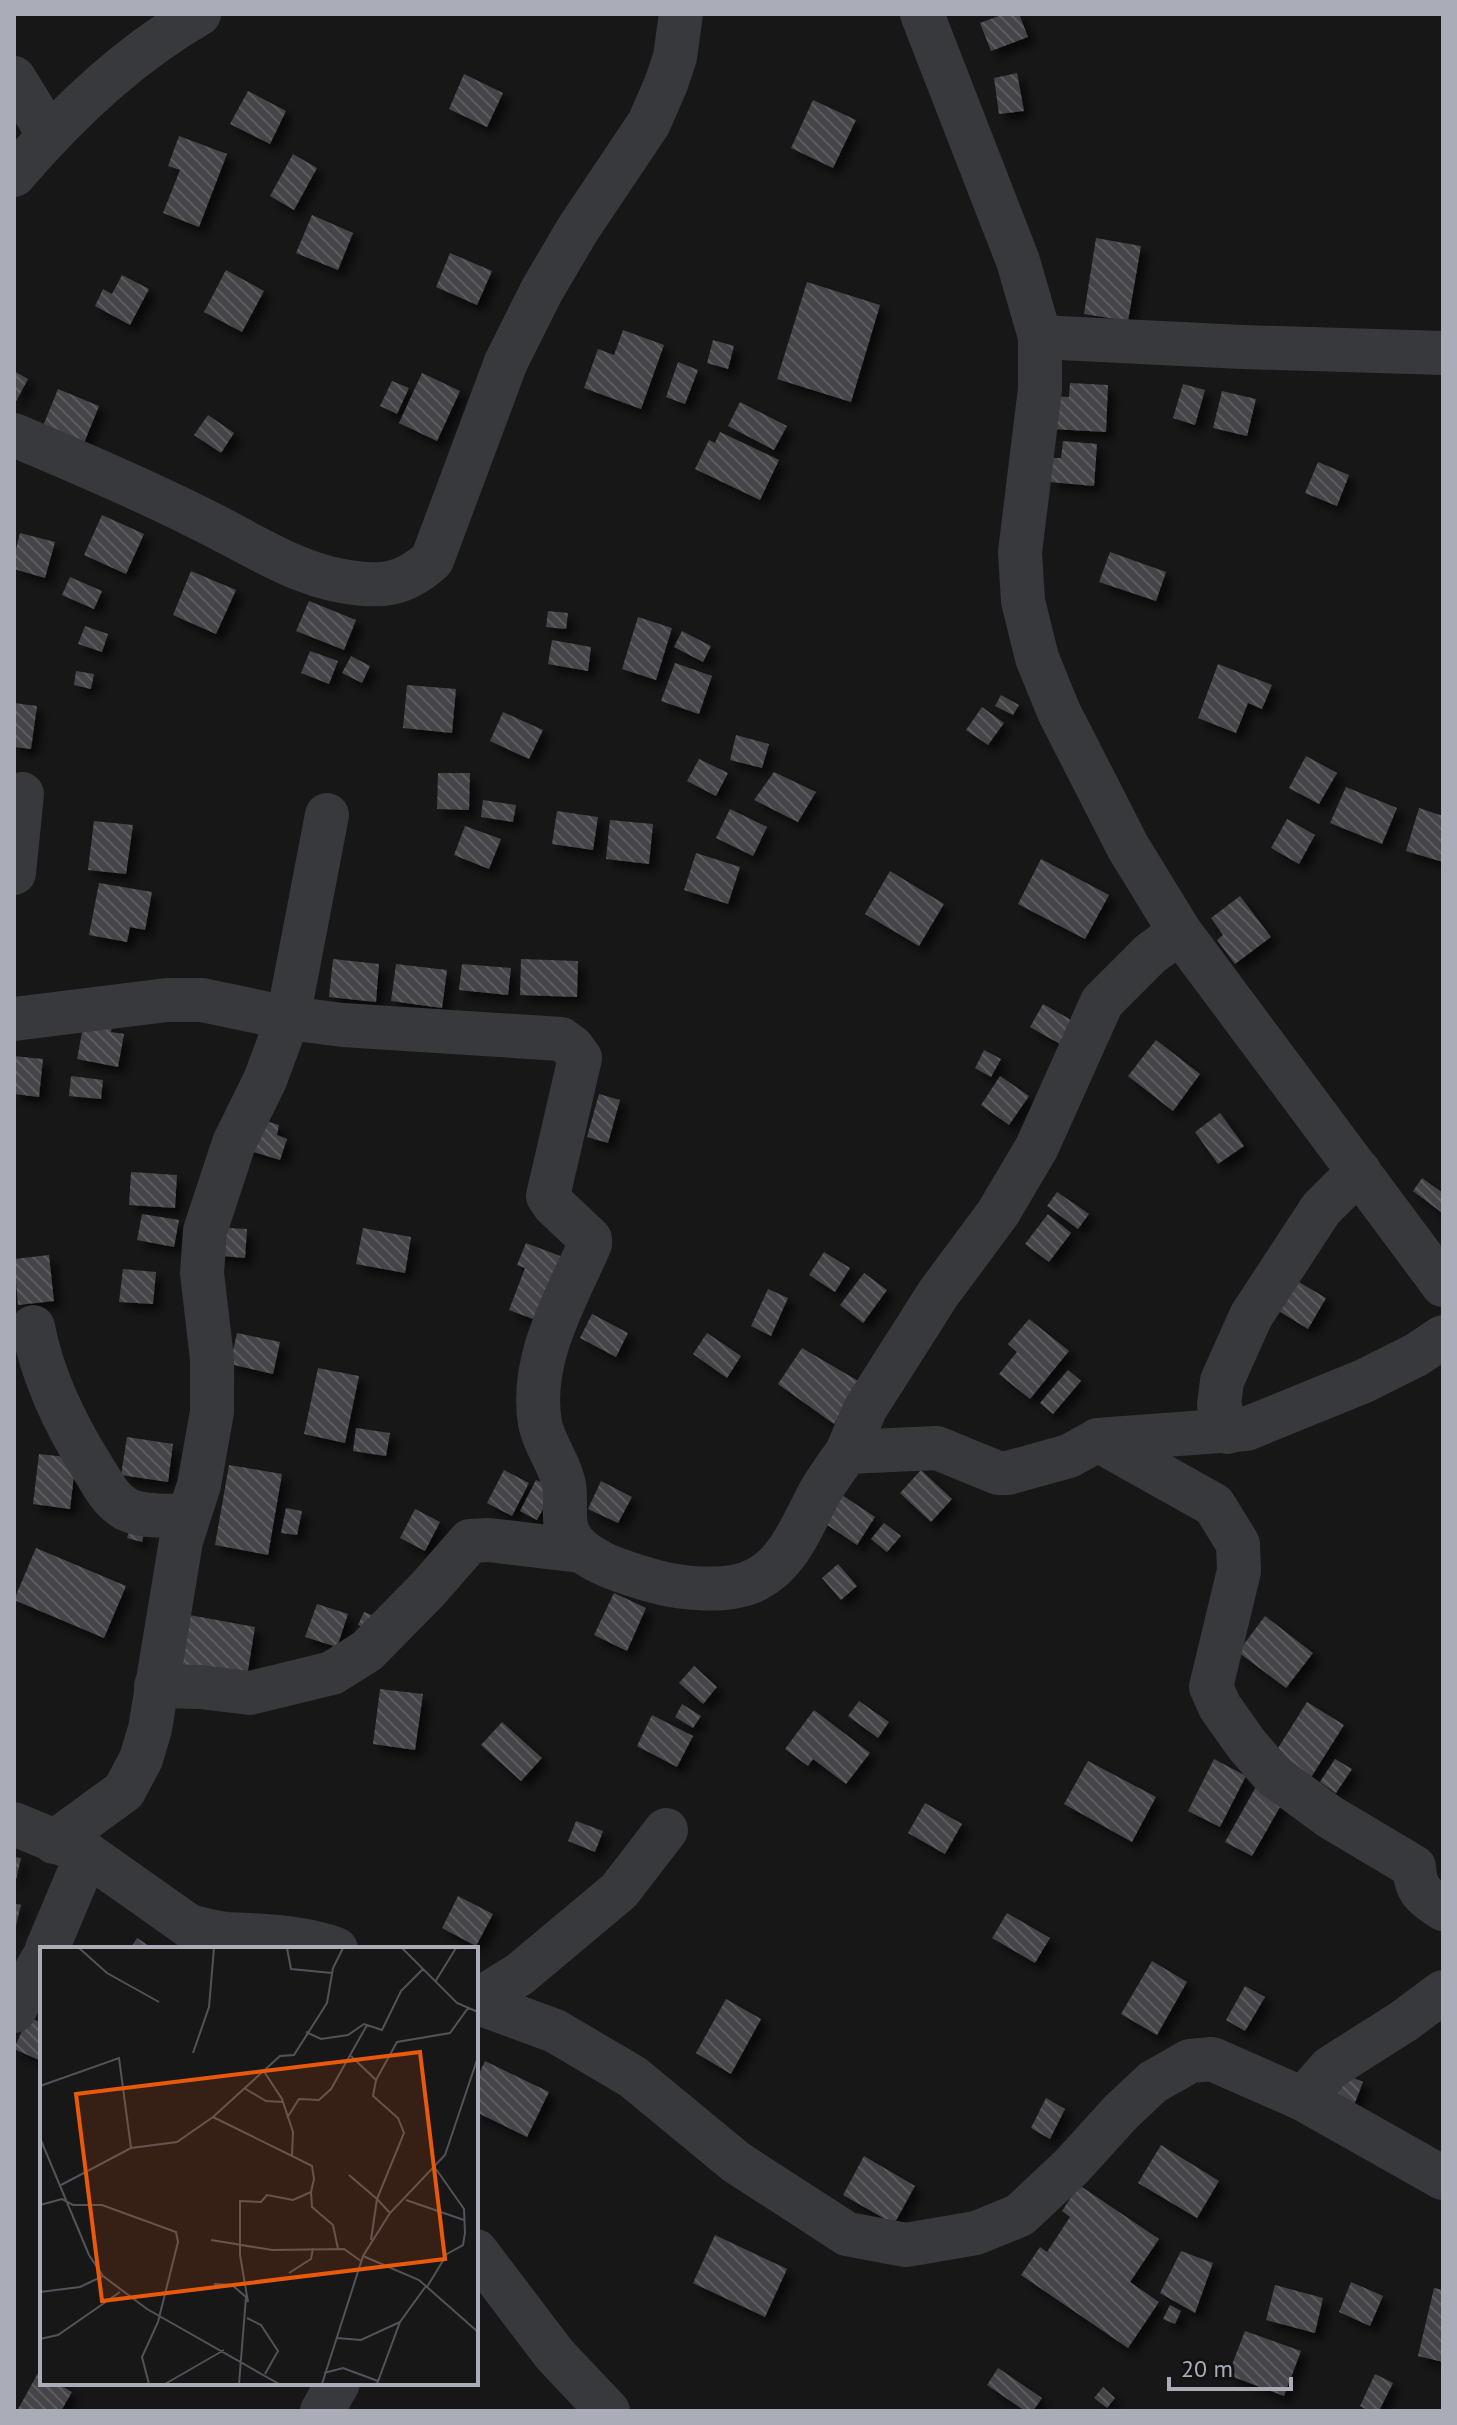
<svg xmlns="http://www.w3.org/2000/svg" width="1457" height="2425" font-family="'PT Sans',sans-serif">
<style>
.building{fill:url(#building-back-hatch);filter:url(#shadow)}
.lines{fill:none;stroke-linecap:round;stroke-linejoin:round}
.minor{stroke:#38393d;stroke-width:44}
.inset-road{fill:none;stroke:#525358;stroke-width:2}
.view{fill:#e8590c;fill-opacity:0.15;stroke:#e8590c;stroke-width:4}
.inset-edge{fill:none;stroke:#aaadb7;stroke-width:4}
</style>
<defs>
<pattern id="building-back-hatch" width="6" height="6" patternUnits="userSpaceOnUse" patternTransform="scale(2)"><rect width="6" height="6" fill="#444448"/><path d="M-1 5l2 2M0 0l6 6M5-1l2 2" fill="none" stroke="#5c5c60"/></pattern>
<filter id="shadow"><feDropShadow dx="7" dy="7" stdDeviation="4" flood-color="#0009"/></filter>
</defs>
<rect width="100%" height="100%" fill="#171718"/>
<g class="building">
<path d="M1004,14H1019L1028,37L991,51L980,23Z"/>
<path d="M1017,73L1024,111L999,114L994,78Z"/>
<path d="M464,74L503,93L487,127L449,109Z"/>
<path d="M248,91L286,111L270,144L230,124Z"/>
<path d="M813,100L856,120L833,168L791,148Z"/>
<path d="M179,136L227,154L199,227L163,213L180,170L168,166Z"/>
<path d="M293,154L317,168L294,210L270,196Z"/>
<path d="M312,215L353,233L338,270L296,253Z"/>
<path d="M1096,238L1141,246L1128,321L1084,314Z"/>
<path d="M450,253L492,271L477,305L436,287Z"/>
<path d="M226,270L264,291L242,332L204,312Z"/>
<path d="M122,275L149,289L130,325L95,306L103,289L112,294Z"/>
<path d="M807,282L880,305L851,402L777,379Z"/>
<path d="M623,330L664,345L641,409L584,388L598,349L614,355Z"/>
<path d="M713,340L734,346L728,369L707,363Z"/>
<path d="M678,362L698,370L685,404L666,397Z"/>
<path d="M14,371L28,379L14,405Z"/>
<path d="M422,373L460,391L437,441L399,423Z"/>
<path d="M392,381L409,388L397,414L380,406Z"/>
<path d="M1070,383L1108,385L1106,432L1052,429L1053,396L1069,397Z"/>
<path d="M1183,384L1205,390L1195,425L1173,418Z"/>
<path d="M58,389L99,406L84,443L43,426Z"/>
<path d="M1222,391L1256,399L1247,436L1213,428Z"/>
<path d="M740,402L787,426L774,450L728,426Z"/>
<path d="M208,415L234,433L221,453L194,435Z"/>
<path d="M720,432L779,460L760,500L695,469L709,440L715,443Z"/>
<path d="M1063,441L1097,444L1094,486L1050,482L1052,458H1061Z"/>
<path d="M1318,462L1349,475L1337,506L1305,493Z"/>
<path d="M102,515L144,534L126,574L84,555Z"/>
<path d="M20,533L55,542L45,578L14,569V557Z"/>
<path d="M1110,552L1166,572L1156,601L1099,582Z"/>
<path d="M191,571L236,590L216,634L173,615Z"/>
<path d="M70,577L102,591L94,609L62,595Z"/>
<path d="M309,601L356,620L344,650L296,631Z"/>
<path d="M548,611L568,613L566,629L546,627Z"/>
<path d="M638,617L672,628L656,680L622,669Z"/>
<path d="M85,626L108,634L102,652L78,644Z"/>
<path d="M682,631L711,646L703,662L674,647Z"/>
<path d="M552,640L591,647L588,671L548,664Z"/>
<path d="M310,651L338,661L329,684L301,673Z"/>
<path d="M351,656L370,666L362,683L342,673Z"/>
<path d="M675,663L712,676L699,714L661,701Z"/>
<path d="M1218,664L1272,685L1262,709L1248,703L1236,733L1198,718Z"/>
<path d="M76,671L94,674L91,689L74,685Z"/>
<path d="M407,685L456,689L452,733L403,728Z"/>
<path d="M1001,695L1019,705L1013,715L995,706Z"/>
<path d="M14,703L37,706L31,749L14,747Z"/>
<path d="M982,707L1004,723L988,745L966,730Z"/>
<path d="M503,712L543,730L529,759L490,741Z"/>
<path d="M736,735L769,744L762,768L730,760Z"/>
<path d="M1306,756L1337,773L1319,804L1289,788Z"/>
<path d="M699,759L728,773L716,796L687,781Z"/>
<path d="M774,772L816,792L798,822L754,800Z"/>
<path d="M438,773H470L469,810L437,809Z"/>
<path d="M1346,787L1397,808L1382,844L1330,823Z"/>
<path d="M483,800L516,805L513,822L481,817Z"/>
<path d="M1419,808L1443,816V862L1406,851Z"/>
<path d="M730,809L767,827L753,856L716,838Z"/>
<path d="M557,811L598,817L593,850L552,844Z"/>
<path d="M1287,819L1315,835L1299,864L1271,848Z"/>
<path d="M610,820L653,824L649,864L606,859Z"/>
<path d="M94,821L133,825L126,874L88,870Z"/>
<path d="M465,826L501,839L489,869L454,855Z"/>
<path d="M696,853L740,867L728,904L684,890Z"/>
<path d="M1041,859L1109,895L1085,939L1018,904Z"/>
<path d="M890,871L944,904L919,946L865,914Z"/>
<path d="M99,883L152,892L145,930L130,927L127,942L89,935Z"/>
<path d="M1240,896L1271,937L1235,964L1217,940L1223,935L1211,918Z"/>
<path d="M333,959L379,964L376,1002L329,997Z"/>
<path d="M521,959L578,961L577,997L520,995Z"/>
<path d="M396,964L447,970L442,1008L391,1001Z"/>
<path d="M462,964L511,968L508,995L459,990Z"/>
<path d="M1043,1004L1073,1021L1060,1044L1030,1027Z"/>
<path d="M112,1024L111,1032L124,1034L118,1067L77,1059L83,1027Z"/>
<path d="M1156,1040L1200,1074L1173,1111L1128,1076Z"/>
<path d="M984,1050L1001,1059L991,1077L975,1068Z"/>
<path d="M14,1056L43,1059L39,1097L14,1094Z"/>
<path d="M71,1076L103,1080L101,1099L69,1096Z"/>
<path d="M1000,1076L1029,1096L1009,1125L981,1105Z"/>
<path d="M599,1094L620,1100L608,1143L587,1137Z"/>
<path d="M1220,1113L1244,1146L1218,1164L1195,1132Z"/>
<path d="M253,1117L279,1125L277,1135L287,1139L280,1160L244,1149Z"/>
<path d="M131,1172L177,1175L175,1208L129,1205Z"/>
<path d="M1422,1178L1443,1193L1441,1212L1413,1191Z"/>
<path d="M1057,1192L1089,1214L1078,1229L1047,1206Z"/>
<path d="M142,1214L179,1220L174,1247L137,1240Z"/>
<path d="M1048,1214L1071,1233L1049,1262L1025,1244Z"/>
<path d="M212,1227L247,1229L245,1258L211,1255Z"/>
<path d="M363,1228L411,1237L405,1273L356,1264Z"/>
<path d="M526,1243L576,1262L552,1326L509,1310L525,1268L517,1265Z"/>
<path d="M824,1252L850,1268L835,1292L809,1275Z"/>
<path d="M49,1255L54,1301L18,1305L14,1259Z"/>
<path d="M123,1269L156,1272L153,1304L119,1302Z"/>
<path d="M864,1273L887,1290L863,1323L840,1305Z"/>
<path d="M1287,1275L1326,1298L1308,1329L1269,1305Z"/>
<path d="M768,1289L788,1298L771,1336L751,1326Z"/>
<path d="M592,1314L628,1333L616,1357L580,1338Z"/>
<path d="M1029,1319L1069,1351L1030,1399L999,1374L1017,1352L1008,1344Z"/>
<path d="M237,1333L280,1342L273,1374L230,1364Z"/>
<path d="M707,1333L741,1356L727,1378L693,1354Z"/>
<path d="M802,1348L860,1382L834,1424L778,1384Z"/>
<path d="M318,1368L359,1376L345,1443L304,1434Z"/>
<path d="M1068,1370L1081,1381L1053,1414L1040,1403Z"/>
<path d="M356,1428L390,1433L386,1456L353,1451Z"/>
<path d="M127,1437L173,1444L168,1482L121,1475Z"/>
<path d="M39,1454L76,1458L70,1509L33,1504Z"/>
<path d="M229,1465L282,1474L268,1555L215,1545Z"/>
<path d="M504,1470L529,1483L512,1516L487,1503Z"/>
<path d="M921,1470L952,1499L931,1522L900,1493Z"/>
<path d="M536,1480L554,1489L537,1520L520,1511Z"/>
<path d="M601,1481L632,1497L618,1523L588,1509Z"/>
<path d="M833,1489L875,1517L857,1545L814,1516Z"/>
<path d="M286,1508L302,1511L297,1535L281,1533Z"/>
<path d="M415,1509L440,1522L425,1551L400,1538Z"/>
<path d="M884,1523L901,1536L887,1552L871,1539Z"/>
<path d="M130,1528L144,1533L142,1542L127,1538Z"/>
<path d="M36,1548L126,1586L104,1638L14,1600Z"/>
<path d="M838,1564L857,1586L841,1600L822,1578Z"/>
<path d="M614,1593L646,1608L627,1651L594,1635Z"/>
<path d="M317,1604L348,1614L337,1647L305,1637Z"/>
<path d="M364,1612L377,1617L371,1631L358,1625Z"/>
<path d="M184,1614L255,1627L247,1676L175,1664Z"/>
<path d="M1265,1616L1313,1653L1286,1688L1238,1652Z"/>
<path d="M694,1666L717,1687L703,1704L679,1683Z"/>
<path d="M380,1689L423,1694L415,1750L373,1744Z"/>
<path d="M859,1701L889,1722L878,1738L848,1716Z"/>
<path d="M1307,1702L1344,1725L1310,1779L1273,1756Z"/>
<path d="M682,1704L701,1716L693,1728L675,1717Z"/>
<path d="M814,1710L870,1753L846,1784L813,1759L808,1766L785,1749Z"/>
<path d="M652,1715L693,1736L677,1767L637,1746Z"/>
<path d="M502,1722L542,1758L521,1781L481,1745Z"/>
<path d="M1214,1759L1246,1776L1220,1827L1188,1811Z"/>
<path d="M1335,1759L1352,1769L1336,1793L1320,1782Z"/>
<path d="M1088,1761L1156,1797L1132,1842L1064,1804Z"/>
<path d="M1257,1785L1284,1800L1252,1856L1225,1842Z"/>
<path d="M925,1803L962,1824L945,1854L908,1833Z"/>
<path d="M576,1821L603,1831L595,1852L568,1841Z"/>
<path d="M14,1857L21,1858L15,1884H14Z"/>
<path d="M458,1896L493,1914L476,1946L442,1928Z"/>
<path d="M14,1903L21,1905L15,1929H14Z"/>
<path d="M1007,1913L1050,1938L1035,1963L992,1938Z"/>
<path d="M137,1938L154,1949H130Z"/>
<path d="M1152,1961L1187,1982L1157,2035L1121,2014Z"/>
<path d="M1245,1986L1265,1997L1245,2031L1226,2020Z"/>
<path d="M726,1999L761,2019L731,2074L696,2053Z"/>
<path d="M28,2017L42,2023V2054L39,2060L14,2049Z"/>
<path d="M485,2061L549,2092L527,2137L476,2112V2080Z"/>
<path d="M1340,2072L1363,2082L1351,2113L1327,2103Z"/>
<path d="M1046,2098L1065,2109L1050,2139L1031,2128Z"/>
<path d="M1161,2145L1219,2181L1197,2218L1138,2183Z"/>
<path d="M864,2156L915,2186L894,2224L843,2195Z"/>
<path d="M1079,2185L1159,2239L1130,2282L1159,2302L1128,2348L1021,2275L1040,2247L1047,2252L1070,2217L1062,2211Z"/>
<path d="M715,2235L787,2269L765,2317L693,2283Z"/>
<path d="M1181,2251L1213,2263L1195,2313L1160,2293Z"/>
<path d="M1351,2282L1383,2296L1370,2326L1339,2312Z"/>
<path d="M1275,2285L1323,2298L1315,2333L1266,2320Z"/>
<path d="M1434,2288L1443,2290V2362L1418,2356Z"/>
<path d="M1170,2305L1181,2311L1175,2324L1163,2319Z"/>
<path d="M1245,2331L1301,2351L1284,2396L1228,2375Z"/>
<path d="M998,2368L1042,2398L1033,2411H1025L987,2385Z"/>
<path d="M38,2373L42,2375V2383H56L72,2392L61,2411H17Z"/>
<path d="M1375,2374L1393,2383L1379,2411H1369L1360,2406Z"/>
<path d="M1103,2387L1115,2398L1107,2408L1094,2398Z"/>
</g>
<g class="lines">
<g class="minor">
<path d="M922,14L1018,261L1040,337V389L1020,552L1023,601L1037,658L1059,712L1128,847L1180,932L1443,1285"/>
<path d="M14,78L49,135"/>
<path d="M14,175C67,113 128,55 199,14"/>
<path d="M1040,337L1242,347L1443,353"/>
<path d="M14,435C76,461 137,487 197,517C243,539 291,572 342,581C380,588 403,586 432,560L506,362L542,290L578,229L649,123L666,84L675,57L681,14"/>
<path d="M14,873L22,794"/>
<path d="M14,1019L167,1000H202L288,1018L343,1025L561,1039L572,1047L580,1058L548,1196L554,1205L590,1239V1244C566,1299 529,1360 540,1423C544,1445 560,1463 564,1485C567,1500 562,1519 568,1533C580,1560 623,1572 650,1580C679,1589 730,1594 757,1579C790,1562 803,1523 820,1492C828,1478 838,1465 847,1452L937,1448L998,1473H1008L1069,1456L1098,1440L1246,1429L1364,1381L1416,1355L1443,1337"/>
<path d="M33,1327C43,1379 66,1426 94,1470C103,1484 110,1500 126,1509C143,1518 168,1515 188,1516"/>
<path d="M1228,1432L1219,1405L1222,1381L1251,1316L1321,1209L1359,1171"/>
<path d="M1098,1440L1214,1505L1238,1544L1239,1571L1211,1687L1220,1707L1247,1745L1274,1776L1330,1817L1414,1867C1416,1892 1423,1895 1443,1909"/>
<path d="M847,1452L865,1409L938,1294L998,1213L1037,1147L1102,1002L1150,954L1180,932"/>
<path d="M156,1686L200,1687L250,1693L332,1673L367,1651L428,1589L470,1541L489,1540L581,1551"/>
<path d="M14,1824L87,1854L189,1926L216,1949"/>
<path d="M54,1842L124,1791L141,1759L150,1729L181,1541L199,1485L212,1412V1359L202,1273L205,1231L234,1143L265,1080L288,1018L327,815"/>
<path d="M189,1926C201,1929 215,1933 227,1934C263,1936 301,1936 336,1949"/>
<path d="M47,1949L87,1854"/>
<path d="M476,2001L520,1974L619,1891L666,1830"/>
<path d="M476,2002L555,2031L633,2077L736,2162L847,2234L906,2245L976,2233L1020,2215L1072,2166L1121,2112L1153,2082L1190,2061L1212,2059L1303,2099L1443,2178"/>
<path d="M14,2011L42,1960"/>
<path d="M1303,2099L1330,2068L1404,2021L1443,1992"/>
<path d="M476,2251L555,2355L608,2411"/>
<path d="M322,2411L338,2383"/>
</g>
</g>
<g transform="translate(40 1947)">
<rect width="438" height="438" fill="#171718"/>
<path class="inset-road" d="M39,1L67,26L119,55M247,1L251,22L292,26M362,1L417,56L438,65M395,35L416,1M266,85L281,92L308,88L324,77L342,83L361,44L383,22M153,106L169,60L174,1M311,109L336,133M0,139L79,111L91,201M204,141L226,154L243,155M173,170L252,209M247,171L259,152L279,153L291,142L327,78M0,191L49,308L63,329L107,362L239,437M309,228L337,252L331,293M21,238L91,201L137,195L173,170L240,109L254,108L287,56L293,21L303,1M271,245L272,260L293,278L298,302M366,253L424,273M0,258L22,252L33,258H62L136,285L138,295L118,375L102,410L109,437M350,266L337,252L364,186L358,171L333,149L336,133L357,95L410,86L428,61M171,293L232,303L304,302L321,314M323,309L379,333L438,385M249,326L271,312L273,301M174,337L192,338L206,350L199,437M387,340L407,307L423,298L425,286L424,262L396,222M0,345L40,340L63,329M208,355L200,308V254L221,255L227,248L253,253L271,245L274,232L272,219L252,209L253,185L242,152L223,123M207,371L221,378L238,404L225,427M297,391L321,393L360,375M0,392L18,388L80,345M284,426L303,421L338,434M125,437L184,403M282,437L323,309L350,266L405,208L438,110M337,437L360,375L386,339"/>
<path class="view" d="M380,105L405,312L62,354L36,147Z"/>
<rect width="438" height="438" class="inset-edge"/>
</g>
<rect width="1457" height="2425" fill="none" stroke="#aaadb7" stroke-width="32"/>
<path d="M1169 2377v12h122v-12" fill="none" stroke="#aaadb7" stroke-width="4"/>
<text x="1181" y="2377" font-size="24" fill="#aaadb7" stroke="#121213" stroke-width="6" paint-order="stroke">20 m</text>
</svg>
